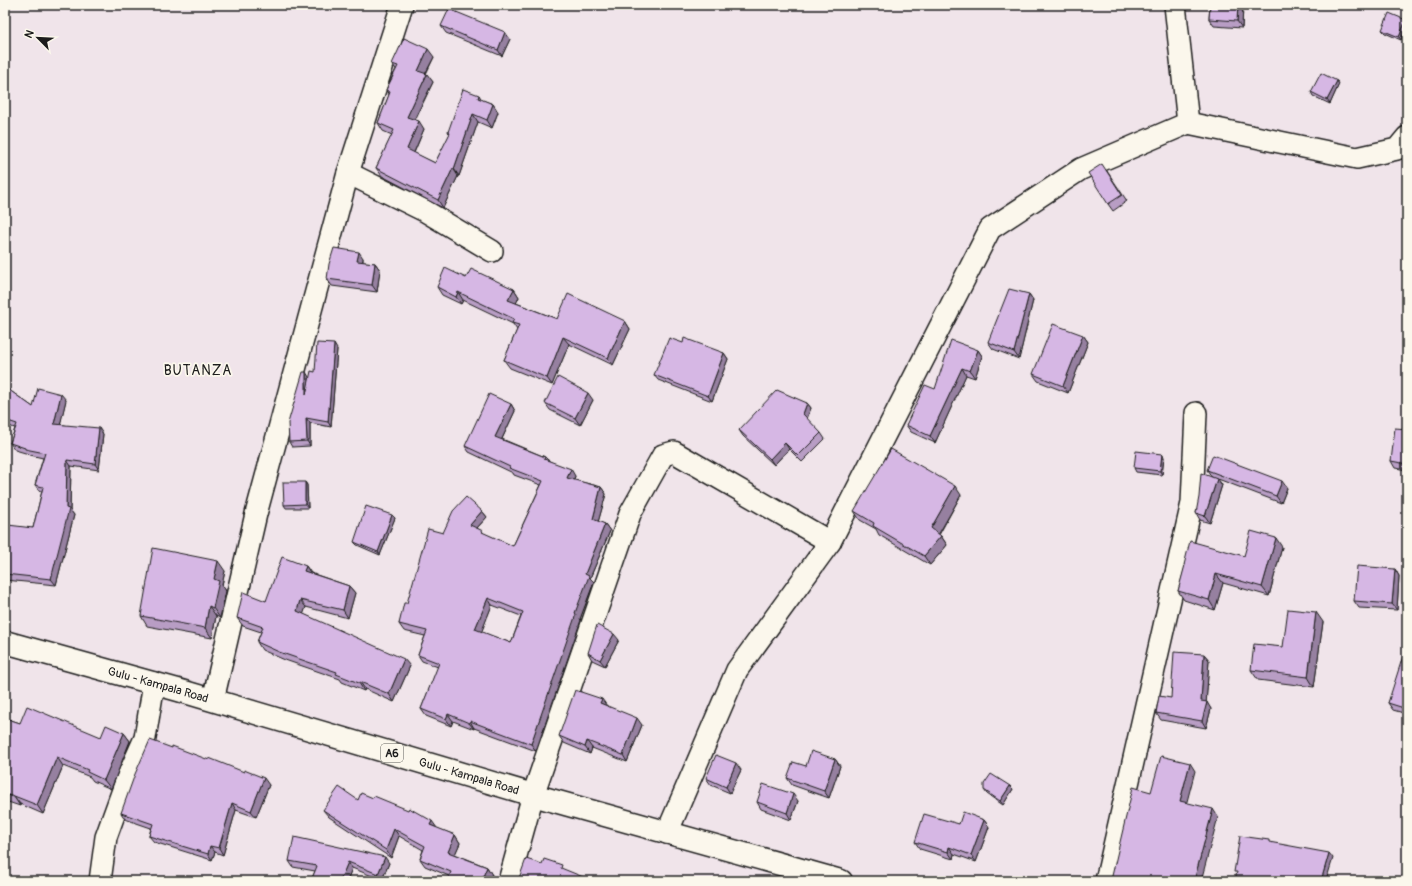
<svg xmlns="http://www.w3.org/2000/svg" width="1412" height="886" font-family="Pangolin,sans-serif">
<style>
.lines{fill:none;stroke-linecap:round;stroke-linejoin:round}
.minor-casing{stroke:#1c1c1c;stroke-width:24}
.major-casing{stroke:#1c1c1c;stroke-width:25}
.minor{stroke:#fbf7ec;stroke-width:21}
.major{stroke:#fbf7ec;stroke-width:22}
.wall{fill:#b89dc4;stroke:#1c1c1c;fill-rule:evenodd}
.shaded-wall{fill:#9680a0;stroke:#1c1c1c}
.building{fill:#d6b7e4;stroke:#1c1c1c;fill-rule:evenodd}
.labels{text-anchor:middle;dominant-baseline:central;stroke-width:3.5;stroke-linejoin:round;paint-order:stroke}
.shield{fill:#fbf7ec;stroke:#5f5e5a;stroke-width:1}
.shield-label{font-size:11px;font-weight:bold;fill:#1c1c1c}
.street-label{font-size:12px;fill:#1c1c1c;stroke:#fbf7ec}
.quarter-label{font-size:14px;letter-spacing:1px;fill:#1c1c1c;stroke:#fbf7ec}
</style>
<rect width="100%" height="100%" fill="#f0e4ea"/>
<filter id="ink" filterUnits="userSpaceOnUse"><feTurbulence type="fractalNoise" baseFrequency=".025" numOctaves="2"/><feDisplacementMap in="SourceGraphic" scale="8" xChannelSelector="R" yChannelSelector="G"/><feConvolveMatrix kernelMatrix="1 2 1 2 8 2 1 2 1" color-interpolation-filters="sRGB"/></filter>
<g filter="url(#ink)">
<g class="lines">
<g class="minor-casing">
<g id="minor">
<path d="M1175,5L1188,123"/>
<path d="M348,173L425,211L492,251"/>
<path d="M213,700L256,514L348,173L402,5"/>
<path d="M667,833L737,670L830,542L990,229L1081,169L1188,123L1357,158L1397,149L1407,137"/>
<path d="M100,881L106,837L128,776L145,738L154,683"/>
<path d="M509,881L533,795L630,514L663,455L674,452L830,542"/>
<path d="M1106,881L1192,503L1196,413"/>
</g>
</g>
<g class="major-casing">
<g id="major">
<path id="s1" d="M5,642L178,690L533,795L841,881"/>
</g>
</g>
<use href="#minor" class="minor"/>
<use href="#major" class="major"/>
</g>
<g class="wall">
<path d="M1210,5H1243L1242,28L1214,26L1209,19Z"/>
<path d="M1407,22V26L1401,40L1385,33L1382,30Z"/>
<path d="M441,26L510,39L502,56L446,33Z"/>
<path d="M434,57L426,74L433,82L415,120L424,129L414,153L435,163L450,134L448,132L482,100L493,104L498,112L492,128L478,122L459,176H458L443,208L382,176L376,168L392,135L383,131L378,123L389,95L386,90L396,69L392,64Z"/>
<path d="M1337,81L1339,84L1330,104L1313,96L1311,92Z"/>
<path d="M1107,171L1127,201L1113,211L1108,204Z"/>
<path d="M363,258V262L375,263L380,270L377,292L332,286L327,279Z"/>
<path d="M466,278L514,289L519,297L516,303L557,319L625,321L630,329L613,365L569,344L552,385L510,368L504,360L517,330L513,324L463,300L461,304L442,295L437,287Z"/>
<path d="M1029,294L1033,300L1019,359L993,349L988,342Z"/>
<path d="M1083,335L1088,342L1068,393L1038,381L1033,374Z"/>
<path d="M683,343L724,353L728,359L712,401L658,380L654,375Z"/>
<path d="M337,349L331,427L310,423V446L292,447L289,442L309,377V380L315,372Z"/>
<path d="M978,350L982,356L975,378L966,375L935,443L911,432L906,425L935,389Z"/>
<path d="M5,387L33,407L66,400L60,424L103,434L99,470L71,466L70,510L74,515L56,585L5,580V533L7,534L33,528L42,491H40L35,485L43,458L30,455L29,454L15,450L10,443L15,428L5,425Z"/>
<path d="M593,400L580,425L550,410L545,403Z"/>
<path d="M807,403L811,408L807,419L821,433L825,439L802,462L789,449L774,465L743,436L739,430Z"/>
<path d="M511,404L515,411L502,439L545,457L548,460L575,476L574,480L601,487L606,494L598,522L605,524L610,531L590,578L594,582L580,619L581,620L536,751L474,728V729L453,721L451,726L426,716L421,709L438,667L422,661L418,655L425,636L404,631L399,624L407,603L443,533L482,511L487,517L477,528L485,534L513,546L541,485L514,475L513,473L469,452L465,446ZM492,605L521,616L511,643L481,632Z"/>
<path d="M1407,429V470L1395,468L1391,461Z"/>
<path d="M1162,454L1164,457L1162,475L1136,472L1134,468Z"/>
<path d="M1207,470L1287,488L1281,503L1218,479L1222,485L1210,523L1200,520L1196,513L1212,477Z"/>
<path d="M305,482L307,485L308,508H286L284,505Z"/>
<path d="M961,495L939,535L941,536L947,545L930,565L879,535L876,529L860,520L854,511Z"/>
<path d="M395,518L380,555L357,545L354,542Z"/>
<path d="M1282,547L1269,596L1223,583L1215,610L1184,600L1178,591L1185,567L1184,565L1244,556Z"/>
<path d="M306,566L311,573L349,586L355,593L348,618L306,607L303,614L410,666L394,702L365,689L364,691L342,682L340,679L285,660L262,650L257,642L261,632L243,626L237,618L266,601Z"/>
<path d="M1395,569L1399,576L1397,610L1359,608L1354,601Z"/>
<path d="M225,571L222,585L226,591L220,618L216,616L212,638L147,626L141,616Z"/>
<path d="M1323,622L1314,687L1258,680L1251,670L1283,647Z"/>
<path d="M619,640L605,666L592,660L588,653Z"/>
<path d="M1204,654L1209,660L1206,702L1211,709L1206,728L1161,720L1156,713L1171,698Z"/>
<path d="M1407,658V714L1393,710L1388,703Z"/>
<path d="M607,706L642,725L627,762L592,748L590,754L564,743L559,736Z"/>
<path d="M5,718L20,723L101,737L124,733L130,741L111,789L93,781L90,777L63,766L43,814L20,804V806L5,801Z"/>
<path d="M172,748L269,785L256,817L236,810L223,855L215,852L212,860L154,842L149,836L151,828L125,819L121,813Z"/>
<path d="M835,759L840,766L829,798L792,785L787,778L806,766Z"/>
<path d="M741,770L730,793L711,785L706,778Z"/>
<path d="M1010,786L1013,789L1003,805L987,794L984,790Z"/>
<path d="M373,798L436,828L455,835L460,843L455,854L487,867L492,875L489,881H447L449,876L425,866L420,859L423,850L399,836L391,858L329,817L323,810L358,800Z"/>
<path d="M798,801L791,820L761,809L757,802Z"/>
<path d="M984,820L989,827L976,862L954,854L953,859L920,849L915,842L959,824Z"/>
<path d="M289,861L389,863L382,880L352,868L347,881H311L315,871L293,867Z"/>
</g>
<g class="shaded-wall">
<path d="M1238,5H1243L1242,28L1237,21Z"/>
<path d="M1406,20L1407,22V26L1401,40L1399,37Z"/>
<path d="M505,32L510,39L502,56L498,50Z"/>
<path d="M428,49L434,57L423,78L418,71Z"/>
<path d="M427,74L433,82L412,124L407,117Z"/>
<path d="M1337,81L1339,84L1330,104L1327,100Z"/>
<path d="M479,95L484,103L478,98Z"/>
<path d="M493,104L498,112L492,128L487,120Z"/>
<path d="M473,114L478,122L459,176L454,169Z"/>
<path d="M419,121L424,129L412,157L407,149Z"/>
<path d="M453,168L458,176L443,208L438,200Z"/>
<path d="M359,252L363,258L362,268L357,261Z"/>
<path d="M375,263L380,270L377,292L372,285Z"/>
<path d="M514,289L519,297L514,308L508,300Z"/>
<path d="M458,292L463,300L461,304L456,297Z"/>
<path d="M1029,294L1033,300L1019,359L1014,352Z"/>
<path d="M625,321L630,329L613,365L608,358Z"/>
<path d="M1083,335L1088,342L1068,393L1063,386Z"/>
<path d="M563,337L569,344L552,385L547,378Z"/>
<path d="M334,344L337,349L331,427L328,422Z"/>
<path d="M978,350L982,356L975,378L970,371Z"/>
<path d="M724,353L728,359L712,401L708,396Z"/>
<path d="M962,368L966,375L935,443L930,436Z"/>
<path d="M306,372L309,377L310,400L306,395Z"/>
<path d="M588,393L593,400L580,425L575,418Z"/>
<path d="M61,394L66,400L59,430L54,424Z"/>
<path d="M807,403L811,408L806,420L803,414Z"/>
<path d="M511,404L515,411L500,443L495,437Z"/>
<path d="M306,418L310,423V446L307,441Z"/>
<path d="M99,428L103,434L99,470L95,464Z"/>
<path d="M785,443L789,449L774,465L770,459Z"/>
<path d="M1162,454L1164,457L1162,475L1160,471Z"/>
<path d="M67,460L71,466L70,510L74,515L56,585L51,579L66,508Z"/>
<path d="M571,469L575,476L572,485L567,478Z"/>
<path d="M1217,479L1222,485L1210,523L1205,516Z"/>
<path d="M1282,481L1287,488L1281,503L1276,496Z"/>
<path d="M305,482L307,485L308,508L305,504Z"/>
<path d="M955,486L961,495L937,537L931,528Z"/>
<path d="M601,487L606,494L597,526L593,519Z"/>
<path d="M482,511L487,517L474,531L470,525Z"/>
<path d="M392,515L395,518L380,555L378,552Z"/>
<path d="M605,524L610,531L590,578L594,582L580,619L581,620L536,751L531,744L575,613L585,574Z"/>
<path d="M941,536L947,545L930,565L924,556Z"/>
<path d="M1276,538L1282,547L1269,596L1262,587Z"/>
<path d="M218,561L225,571L222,585L226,591L220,618L213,608L214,579Z"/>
<path d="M306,566L311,574L304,571Z"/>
<path d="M1395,569L1399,576L1397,610L1392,604Z"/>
<path d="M1216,574L1223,583L1215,610L1209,600Z"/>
<path d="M349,586L355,593L348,618L343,610Z"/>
<path d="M488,598L492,605L480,636L475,629Z"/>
<path d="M300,600L306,607L302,618L297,611Z"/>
<path d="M209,606L216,616L212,638L205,628Z"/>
<path d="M1316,612L1323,622L1314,687L1308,677Z"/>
<path d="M614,634L619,640L605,666L600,660Z"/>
<path d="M1204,654L1209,660L1206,706L1207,702L1211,709L1206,728L1202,721L1201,701Z"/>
<path d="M404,659L410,666L394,702L389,694Z"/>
<path d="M360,682L365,689L364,691L359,683Z"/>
<path d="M602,699L607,706L600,703Z"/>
<path d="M448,714L453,721L451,726L446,719Z"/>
<path d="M637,718L642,725L627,762L623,755Z"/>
<path d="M470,721L474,728V729L469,723Z"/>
<path d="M124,733L130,741L111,789L104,780Z"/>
<path d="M587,741L592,748L590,754L585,747Z"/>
<path d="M57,757L63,766L43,814L37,805Z"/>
<path d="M835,759L840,766L829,798L824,791Z"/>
<path d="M736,763L741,770L730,793L726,787Z"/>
<path d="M1190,763L1195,771L1185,809L1180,801Z"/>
<path d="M264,778L269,785L256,817L251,811Z"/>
<path d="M1010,786L1013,789L1003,805L1000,801Z"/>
<path d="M793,794L798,801L791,820L787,813Z"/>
<path d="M14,796L20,804V806L14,797Z"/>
<path d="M232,803L236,810L223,855L219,848Z"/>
<path d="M1213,809L1218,817L1201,881H1194Z"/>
<path d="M984,820L989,827L976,862L971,855Z"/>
<path d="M432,821L437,828L430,825Z"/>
<path d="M394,829L399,836L391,858L386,850Z"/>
<path d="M455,835L460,843L453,859L448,852Z"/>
<path d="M210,846L215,852L212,860L208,854Z"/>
<path d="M949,847L954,854L953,859L948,852Z"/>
<path d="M1329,853L1333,858L1326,881H1321Z"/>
<path d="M385,857L389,863L382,880L378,874Z"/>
<path d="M348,862L352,868L347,881H340Z"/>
<path d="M487,867L492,875L489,881H481Z"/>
</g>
<g class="building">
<path d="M1210,5H1238L1237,21L1209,19Z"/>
<path d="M449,9L505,32L498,50L441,26Z"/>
<path d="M1389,13L1406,20L1399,37L1382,30Z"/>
<path d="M404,38L428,49L418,71L427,74L407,117L419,121L407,149L435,163L450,133L448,132L463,89L479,95L478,98L493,104L487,120L473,114L454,169L453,168L438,200L376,168L394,130L378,123L390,92L386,90L398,66L392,64Z"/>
<path d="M1321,73L1337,81L1327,100L1311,92Z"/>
<path d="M1102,164L1122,195L1108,204L1088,173Z"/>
<path d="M334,248L359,252L357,261L375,263L372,285L327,279L329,264Z"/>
<path d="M445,268L466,278L471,269L514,289L508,300L557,319L568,294L625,321L608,358L563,337L547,378L504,360L519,325L512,323L514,319L458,292L456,297L437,287Z"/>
<path d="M1009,289L1029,294L1014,352L988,342Z"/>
<path d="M1053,324L1083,335L1063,386L1033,374Z"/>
<path d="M669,338L683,343L684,338L724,353L708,396L654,375Z"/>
<path d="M951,340L978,350L970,371L962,368L930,436L906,425L925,385L935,389Z"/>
<path d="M317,343L334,344L328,422L306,418L307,441L289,442L288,423L303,372H306V395L311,371L315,372Z"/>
<path d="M558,377L588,393L575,418L545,403Z"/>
<path d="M5,387L33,407L38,388L61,394L54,424L99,428L95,464L67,460L66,508L69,509L51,579L5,574V533L7,534L8,525L33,528L43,487L35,485L45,453L25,449V448L10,443L17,424L5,420Z"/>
<path d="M777,390L807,403L803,414L821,433L798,456L785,443L770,459L739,430Z"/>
<path d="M489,394L511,404L495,437L545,457L544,459L571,469L567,478L601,487L593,519L605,524L585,574L589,576L575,613L576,614L531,744L470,721L469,723L448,714L446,719L421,709L439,663L418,655L427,631L399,624L404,603H407L428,529L443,533L453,511L466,497L482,511L470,525L483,531L482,532L513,546L543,481L509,468L510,467L465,446ZM488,598L523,612L511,643L475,629Z"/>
<path d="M1395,428L1407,429V464L1391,461Z"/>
<path d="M891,449L955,486L931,528L941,536L924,556L873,526L874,523L854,511Z"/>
<path d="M1136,451L1162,454L1160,471L1134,468Z"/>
<path d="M1213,455L1282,481L1276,496L1207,470Z"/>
<path d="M1201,473L1217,479L1205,516L1196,513L1199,497Z"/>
<path d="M283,482H305V504L284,505Z"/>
<path d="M366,506L392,515L378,552L354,542Z"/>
<path d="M1251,531L1276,538L1262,587L1216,574L1209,600L1178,591L1185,565H1184L1190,541L1244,556Z"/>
<path d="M153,548L218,561L214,579L219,581L213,608L209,606L205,628L141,616Z"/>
<path d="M282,557L306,566L304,571L349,586L343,610L300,600L297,611L404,659L389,694L360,682L359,683L336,674L337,672L279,652L257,642L263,627L237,618L243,592L266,601Z"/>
<path d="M1357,566L1395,569L1392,604L1354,601Z"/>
<path d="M1288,609L1316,612L1308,677L1251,670L1254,644L1283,647Z"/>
<path d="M597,625L614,634L600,660L588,653Z"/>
<path d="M1174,652L1204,654L1201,701L1207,702L1202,721L1156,713L1159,696L1171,698Z"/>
<path d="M1403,656L1407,658V709L1388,703Z"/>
<path d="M575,690L602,699L600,703L637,718L623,755L587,741L585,747L559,736Z"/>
<path d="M27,706L101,737L106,725L124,733L104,780L87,772L88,770L57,757L37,805L14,796V797L5,794V718L20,723Z"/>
<path d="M150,740L172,748V746L209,760V758L244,772V770L264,778L251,811L232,803L219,848L210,846L208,854L149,836L153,824L121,813L135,774Z"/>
<path d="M811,751L835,759L824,791L787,778L793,762L806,766Z"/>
<path d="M716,755L736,763L726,787L706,778Z"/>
<path d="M1161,756L1190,763L1180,801L1213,809L1194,881H1110L1112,876L1133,787L1151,792Z"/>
<path d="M991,774L1010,786L1000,801L984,790V784Z"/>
<path d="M763,784L793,794L787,813L757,802Z"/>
<path d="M339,787L358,800L361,793L373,798L374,796L408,810L409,808L432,821L430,825L455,835L448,852L487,867L481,881H447L451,872L420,859L425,846L394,829L386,850L323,810Z"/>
<path d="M963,812L984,820L971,855L949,847L948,852L915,842L924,814L959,824Z"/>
<path d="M1240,836L1269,840V842L1329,853L1321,881H1237L1235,880L1237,872H1234Z"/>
<path d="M294,837L385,857L378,874L348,862L340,881H311L317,866L289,861Z"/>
<path d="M526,859L542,864L544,859L562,865L561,868L593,881H518Z"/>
</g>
</g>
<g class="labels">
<rect class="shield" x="381" y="744" width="22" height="18" rx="3"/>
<g class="shield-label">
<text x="392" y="753">A6</text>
</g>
<g class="street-label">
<text stroke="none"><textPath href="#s1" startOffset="159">Gulu - Kampala Road</textPath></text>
<text stroke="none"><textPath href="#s1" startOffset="483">Gulu - Kampala Road</textPath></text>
</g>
<g class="quarter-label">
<text x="198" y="370">BUTANZA</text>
</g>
</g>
<rect width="1412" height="886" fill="none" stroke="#fbf7ec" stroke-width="20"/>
<rect x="10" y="10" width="1392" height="866" fill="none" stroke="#1c1c1c" stroke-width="1.5" filter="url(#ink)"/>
<g transform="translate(38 38) rotate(294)" stroke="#fbf7ec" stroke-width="3" paint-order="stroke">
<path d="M0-3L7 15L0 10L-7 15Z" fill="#1c1c1c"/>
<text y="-6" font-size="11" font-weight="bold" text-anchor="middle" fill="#1c1c1c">N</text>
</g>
</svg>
